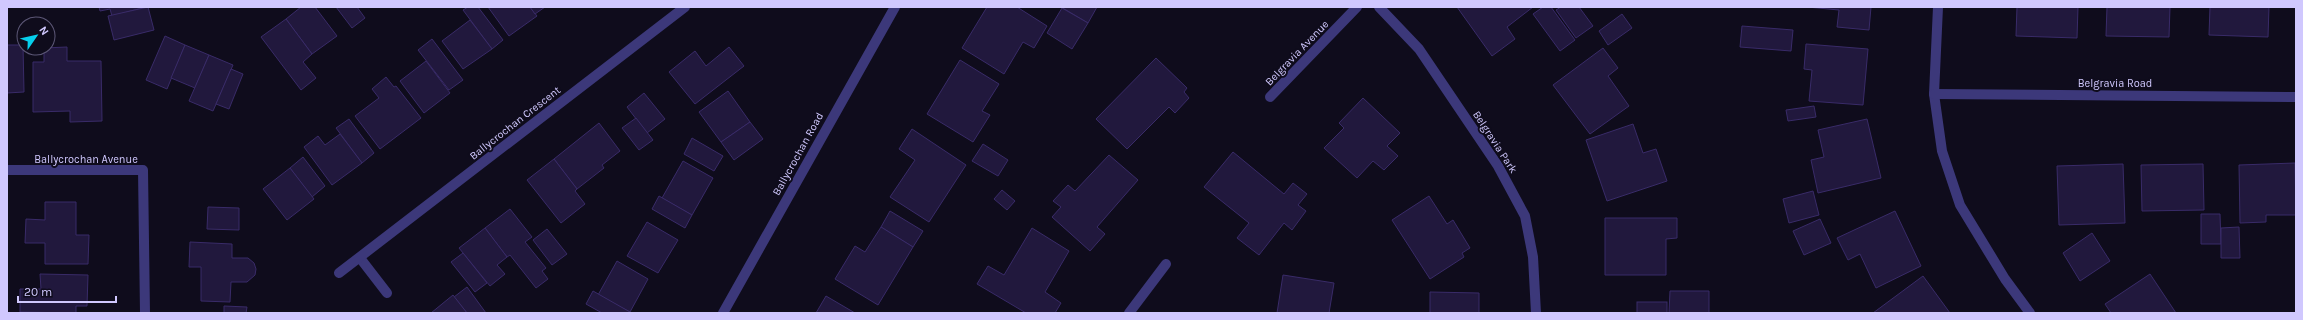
<svg xmlns="http://www.w3.org/2000/svg" width="2303" height="320" font-family="Karla,sans-serif">
<style>
.building{fill:#21183d;stroke:#392b68}
.lines{fill:none;stroke-linecap:round;stroke-linejoin:round}
.minor{stroke:#3c387a;stroke-width:10}
.tertiary{stroke:#3c387a;stroke-width:10}
.labels{text-anchor:middle;dominant-baseline:central;stroke-width:4;stroke-linejoin:round;paint-order:stroke}
.street-label{font-size:11px;fill:#d0c8fe;stroke:#0f0c1c}
</style>
<rect width="100%" height="100%" fill="#0f0c1c"/>
<g class="building">
<path d="M99,7H146L112,16L110,9L100,11Z"/>
<path d="M148,7L154,30L114,40L108,16Z"/>
<path d="M301,7H315L337,36L312,54L286,19Z"/>
<path d="M336,7H357L365,18L352,28Z"/>
<path d="M468,7H478L503,40L492,49L463,10Z"/>
<path d="M488,7H530L537,16L509,36Z"/>
<path d="M530,7H545L535,14Z"/>
<path d="M987,7H1017L1047,26L1034,48L1023,42L1004,74L962,48Z"/>
<path d="M1061,7H1097L1088,23Z"/>
<path d="M1457,7H1533L1507,27L1515,39L1492,56Z"/>
<path d="M1543,7H1551L1575,40L1560,51L1533,14Z"/>
<path d="M1561,7H1579L1593,26L1576,38L1556,10Z"/>
<path d="M1807,7H1871L1869,30L1837,27L1839,10Z"/>
<path d="M2017,7H2078L2077,38L2016,36Z"/>
<path d="M2107,7H2170L2169,37L2106,36Z"/>
<path d="M2210,7H2269L2268,37L2209,35Z"/>
<path d="M1062,8L1088,23L1072,49L1047,33Z"/>
<path d="M1622,14L1632,28L1608,45L1599,31Z"/>
<path d="M286,19L312,54L303,62L316,78L301,90L261,37Z"/>
<path d="M470,20L492,49L463,69L442,41Z"/>
<path d="M1742,26L1793,30L1791,51L1740,47Z"/>
<path d="M165,36L185,45L167,89L146,80Z"/>
<path d="M432,39L463,80L449,90L418,50Z"/>
<path d="M1806,44L1868,49L1863,105L1809,101L1812,70L1804,69Z"/>
<path d="M7,45H23L24,92L7,93Z"/>
<path d="M185,45L209,55L195,88L171,78Z"/>
<path d="M67,47V61H101L102,121L70,122V111L33,112V62H44V48Z"/>
<path d="M729,47L744,66L695,104L669,72L695,51L706,66Z"/>
<path d="M1603,48L1618,68L1608,76L1629,106L1590,134L1553,85Z"/>
<path d="M209,55L233,65L213,111L189,101Z"/>
<path d="M1156,58L1187,88L1184,92L1189,98L1175,113L1169,107L1127,149L1096,119Z"/>
<path d="M960,60L999,84L982,111L990,115L973,142L927,114Z"/>
<path d="M426,61L450,93L424,113L400,81Z"/>
<path d="M231,69L243,74L229,109L216,104Z"/>
<path d="M386,77L394,87L396,86L421,118L380,149L355,116L379,98L372,89Z"/>
<path d="M728,91L750,122L721,142L699,112Z"/>
<path d="M644,93L665,119L647,133L627,107Z"/>
<path d="M1363,98L1400,133L1387,146L1398,156L1384,170L1373,161L1357,178L1324,148L1344,128L1339,123Z"/>
<path d="M1814,106L1816,117L1788,121L1786,110Z"/>
<path d="M636,118L653,140L639,150L622,128Z"/>
<path d="M349,119L374,153L362,163L336,128Z"/>
<path d="M1867,119L1881,178L1818,193L1811,160L1824,157L1818,130Z"/>
<path d="M750,122L763,139L734,160L721,142Z"/>
<path d="M599,123L620,151L602,165L604,168L577,189L554,159Z"/>
<path d="M1633,124L1643,153L1656,149L1667,181L1607,201L1586,140Z"/>
<path d="M912,129L966,165L929,222L890,197L915,160L899,149Z"/>
<path d="M340,134L362,163L332,185L304,147L318,136L325,145Z"/>
<path d="M692,138L723,156L714,171L684,154Z"/>
<path d="M983,144L1008,160L998,176L972,161Z"/>
<path d="M1233,152L1284,194L1293,183L1307,194L1298,205L1306,211L1292,230L1284,223L1259,255L1237,238L1249,223L1204,187Z"/>
<path d="M1109,155L1138,180L1097,227L1105,234L1090,251L1052,217L1061,207L1053,201L1068,185L1075,191Z"/>
<path d="M303,157L325,186L312,197L290,168Z"/>
<path d="M554,159L577,189L575,191L585,204L561,223L527,180Z"/>
<path d="M683,161L713,178L692,215L662,198Z"/>
<path d="M2295,163L2296,215H2266V222L2240,223L2239,165Z"/>
<path d="M2123,164L2125,223L2059,225L2057,166Z"/>
<path d="M2203,164L2204,210L2142,211L2141,165Z"/>
<path d="M290,168L314,199L287,220L263,189Z"/>
<path d="M1002,190L1015,201L1007,210L994,199Z"/>
<path d="M1813,191L1819,215L1789,223L1783,199Z"/>
<path d="M659,196L692,215L685,228L652,209Z"/>
<path d="M1429,196L1447,224L1453,220L1470,248L1462,253L1464,257L1430,279L1392,220Z"/>
<path d="M45,202H76V235H89L88,264H45V243H25L26,219L45,220Z"/>
<path d="M208,207L239,208V230L207,229Z"/>
<path d="M510,209L532,237L525,242L546,268L542,271L548,279L536,288L510,255L507,257L485,228Z"/>
<path d="M890,211L923,231L913,247L881,227Z"/>
<path d="M1895,211L1921,266L1876,288L1860,254L1848,260L1837,238Z"/>
<path d="M2201,214H2220L2221,244H2201Z"/>
<path d="M1605,218H1677V238L1666,239V275H1605Z"/>
<path d="M1820,219L1831,243L1804,255L1793,231Z"/>
<path d="M647,222L678,240L658,273L627,256Z"/>
<path d="M881,227L913,247L878,305L835,279L855,246L865,252Z"/>
<path d="M2239,227L2240,258H2221V228Z"/>
<path d="M485,228L507,257L497,265L505,274L490,286L459,248Z"/>
<path d="M1032,228L1069,251L1045,292L1061,303L1055,313H1026L977,284L988,266L1004,275Z"/>
<path d="M547,229L567,254L552,265L533,240Z"/>
<path d="M2092,233L2110,261L2080,281L2063,253Z"/>
<path d="M190,242L232,244V258H248L254,263L256,269L255,275L247,282H231L230,302L201,301V267H189Z"/>
<path d="M463,253L487,283L475,292L451,262Z"/>
<path d="M617,261L648,279L630,312L598,295Z"/>
<path d="M40,274L88,275L87,306H76V313L20,312V289H41Z"/>
<path d="M2150,274L2176,313H2111L2105,304Z"/>
<path d="M1283,275L1334,283L1329,313H1277Z"/>
<path d="M1923,276L1950,313H1873Z"/>
<path d="M467,287L486,313H467L454,297Z"/>
<path d="M593,291L630,312V313H602L586,304Z"/>
<path d="M1670,291H1709V313H1669Z"/>
<path d="M1430,292L1479,293V313H1430Z"/>
<path d="M453,295L467,313H431Z"/>
<path d="M826,296L855,313H816Z"/>
<rect x="1637" y="302" width="30" height="11"/>
<path d="M224,306L247,307L246,313H224Z"/>
</g>
<g class="lines">
<g class="minor">
<path d="M1379,7L1419,49L1498,166L1525,216L1533,257L1536,313"/>
<path d="M1938,7L1934,94L1942,151L1960,205L2005,279L2030,313"/>
<path d="M1934,94L2296,97"/>
<path d="M1270,97L1357,7"/>
<path d="M7,170H143L145,313"/>
<path d="M360,258L387,293"/>
<path d="M339,273L685,7"/>
<path d="M1129,313L1166,264"/>
</g>
<path class="tertiary" d="M723,313L895,7"/>
</g>
<g class="labels">
<g class="street-label">
<text transform="translate(1297 53) rotate(-46)">Belgravia Avenue</text>
<text x="2115" y="83">Belgravia Road</text>
<text transform="translate(515 123) rotate(-38)">Ballycrochan Crescent</text>
<text transform="translate(1495 142) rotate(57)">Belgravia Park</text>
<text transform="translate(798 154) rotate(-61)">Ballycrochan Road</text>
<text x="86" y="159">Ballycrochan Avenue</text>
</g>
</g>
<rect width="2303" height="320" fill="none" stroke="#d0c8fe" stroke-width="16"/>
<g transform="translate(36 36) rotate(56)"><circle r="19" fill="#0f0c1c" stroke="#5c5776"/>
<path d="M0-3L7 15L0 10L-7 15Z" fill="#06cfec"/>
<text y="-6" font-size="11" font-weight="bold" text-anchor="middle" fill="#d0c8fe">N</text>
</g>
<path d="M18 296v6h98v-6" fill="none" stroke="#d0c8fe" stroke-width="2"/>
<text x="24" y="296" font-size="12" fill="#d0c8fe" stroke="#0f0c1c" stroke-width="3" paint-order="stroke">20 m</text>
</svg>
